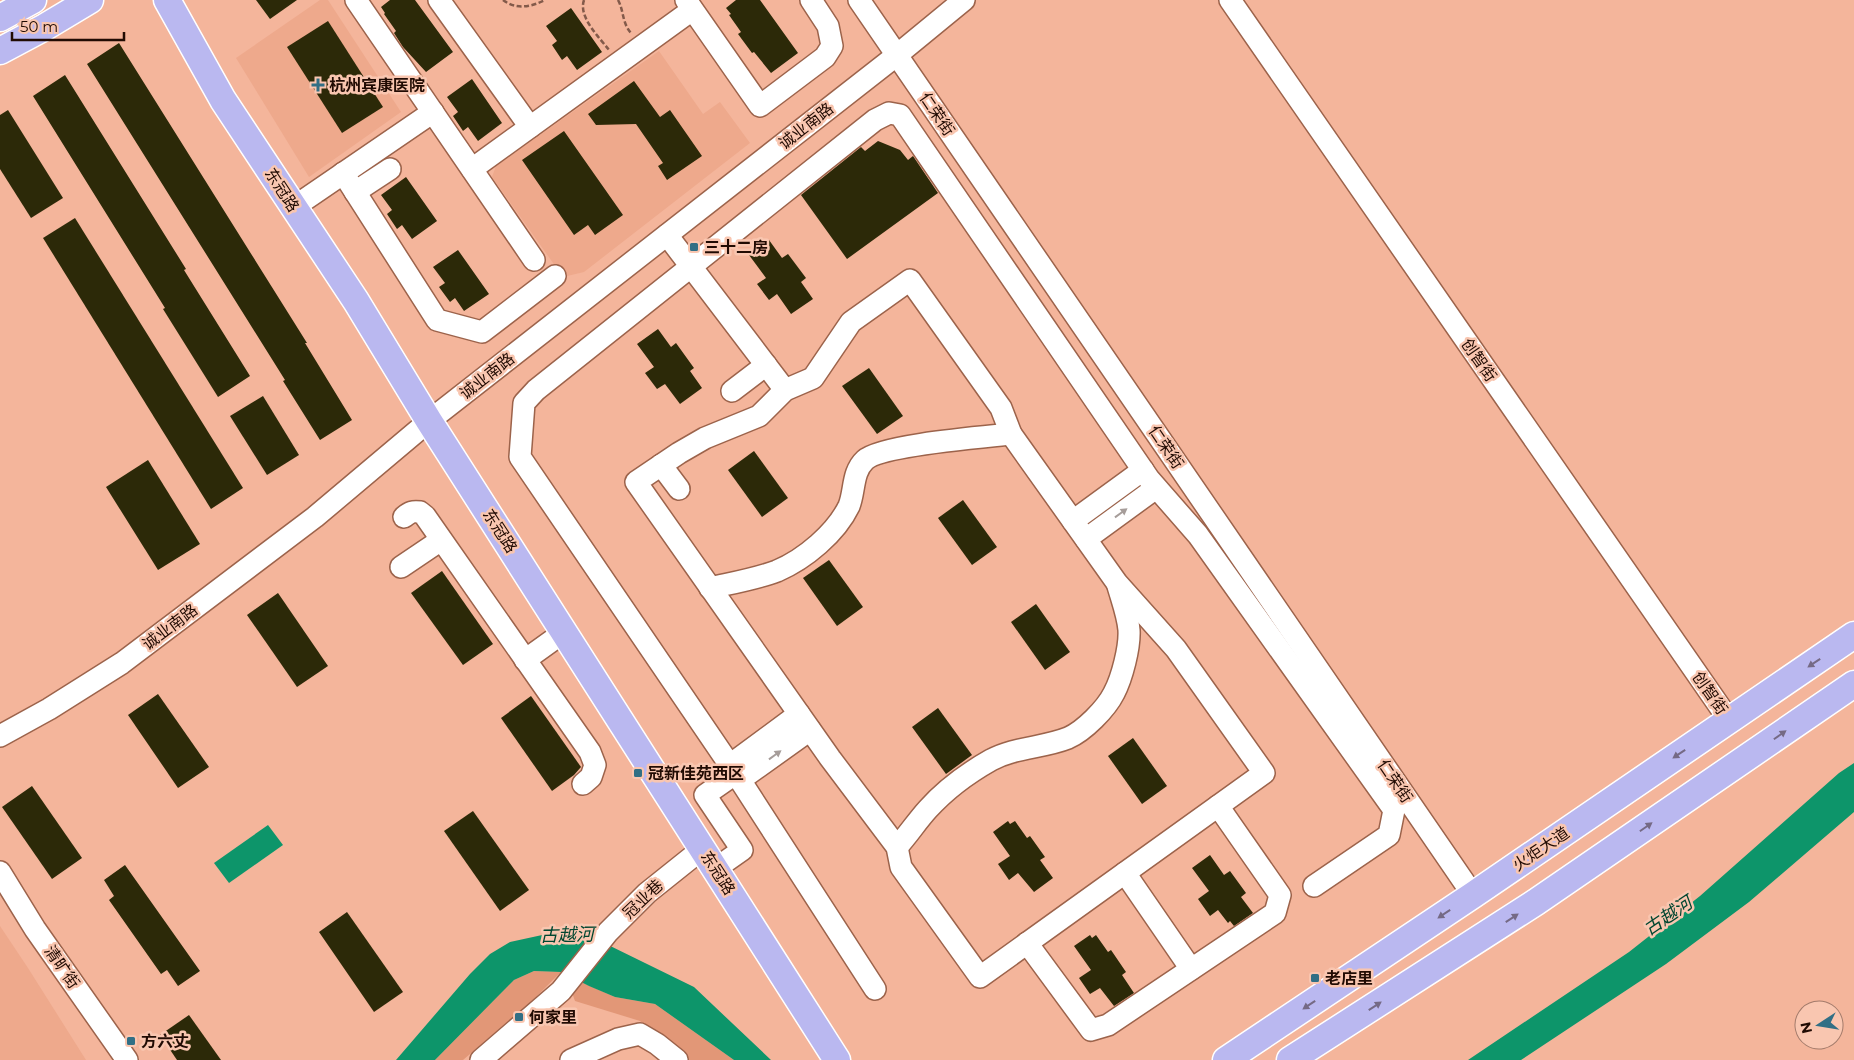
<svg xmlns="http://www.w3.org/2000/svg" width="1854" height="1060" font-family="Montserrat,'Noto Sans SC',sans-serif">
<style>
.built{fill:#eea98c}
.green{fill:#e29777}
.water{fill:#0d956a}
.building{fill:#2c2908}
.lines{fill:none;stroke-linecap:round;stroke-linejoin:round}
.minor-casing{stroke:#9c634b;stroke-width:24}
.major-casing{stroke:#fff;stroke-width:29}
.path{stroke:#835a4a;stroke-width:2.5;stroke-dasharray:5 2.5;stroke-linecap:butt}
.minor{stroke:#fff;stroke-width:21}
.major{stroke:#bab8f0;stroke-width:26}
.oneway{fill:#a69d9a}
.oneway2{fill:#756a85}
.poi-dot{fill:#316f85;stroke:#f9c6b0;stroke-width:2}
.labels{text-anchor:middle;dominant-baseline:central;stroke-width:5;stroke-linejoin:round;paint-order:stroke}
.poi-label{font-size:16px;font-weight:bold;fill:#210b03;stroke:#f9c6b0;text-anchor:start}
.street-label{font-size:16px;fill:#210b03;stroke:#f9c6b0}
.water-label{font-size:18px;font-style:italic;fill:#014630;stroke:#f9c6b0}
</style>
<rect width="100%" height="100%" fill="#f4b59b"/>
<g class="built">
<path d="M320,0H328L401,112L309,177L236,58Z"/>
<path d="M659,51L703,114L720,102L750,143L584,272L563,277L492,177L496,166Z"/>
<path d="M0,926L28,968L86,1060H0Z"/>
</g>
<g class="green">
<path d="M534,971L561,972L530,1003L463,1060H435L514,980Z"/>
<path d="M576,980L615,997L655,1004L734,1060H688L640,1021L575,1001L571,990Z"/>
</g>
<g class="water">
<path d="M1854,763V812L1749,902L1666,964L1521,1060H1468L1629,952L1700,896L1839,773Z"/>
<path d="M268,825L283,845L229,883L214,863Z"/>
<path d="M556,932L596,939L694,987L771,1060H734L655,1004L615,997L589,986L561,972L534,971L514,980L435,1060H396L470,974L490,954L510,942Z"/>
</g>
<g class="building">
<path d="M256,0H297L270,19Z"/>
<path d="M390,0H415L453,52L426,72L403,47L394,33L396,31L384,14L385,13L381,7Z"/>
<path d="M736,0H760L798,53L771,73L754,52L752,53L738,34L741,32L729,15L731,14L726,8Z"/>
<path d="M571,8L602,52L577,70L567,56L562,60L552,45L557,41L546,26Z"/>
<path d="M328,21L383,107L342,133L287,47Z"/>
<path d="M119,43L307,343H305L352,420L320,440L283,381L285,380L87,64Z"/>
<path d="M65,75L186,269L184,270L250,376L218,397L163,309L165,308L33,96Z"/>
<path d="M472,79L502,123L478,141L468,127L463,131L453,116L458,112L447,97Z"/>
<path d="M634,81L660,117L670,110L702,156L667,180L658,166L663,163L636,124L596,125L588,114Z"/>
<path d="M8,110L63,198L31,218L0,169V115Z"/>
<path d="M564,131L623,215L595,235L588,225L574,235L522,160Z"/>
<path d="M878,141L900,150L908,160L913,156L938,193L847,259L801,195L861,147L865,151Z"/>
<path d="M406,177L437,221L412,239L402,225L397,229L387,214L392,210L381,195Z"/>
<path d="M75,218L243,488L211,509L43,238Z"/>
<path d="M769,240L782,258L788,254L806,278L801,282L813,299L791,314L777,294L769,300L757,284L766,278L749,255Z"/>
<path d="M458,250L489,294L464,311L455,298L450,302L439,287L445,283L433,267Z"/>
<path d="M658,329L671,347L676,343L694,368L690,371L702,388L680,404L665,384L657,389L645,373L654,367L637,344Z"/>
<path d="M869,368L903,416L877,434L842,386Z"/>
<path d="M263,396L299,455L267,475L230,416Z"/>
<path d="M754,451L788,498L762,517L728,470Z"/>
<path d="M148,460L200,544L158,570L106,487Z"/>
<path d="M963,500L997,547L972,565L938,518Z"/>
<path d="M829,560L863,607L837,626L803,578Z"/>
<path d="M442,571L493,644L463,665L411,593Z"/>
<path d="M278,593L328,666L297,687L247,615Z"/>
<path d="M1036,604L1070,652L1045,670L1011,622Z"/>
<path d="M158,694L209,767L178,788L128,715Z"/>
<path d="M531,696L581,767L574,775L552,791L501,718Z"/>
<path d="M938,708L972,755L946,774L912,727Z"/>
<path d="M1133,738L1167,786L1142,804L1108,756Z"/>
<path d="M32,786L82,858L52,879L2,807Z"/>
<path d="M473,811L529,890L500,911L444,831Z"/>
<path d="M1008,821L1010,824L1015,821L1027,838L1030,836L1045,857L1040,860L1053,878L1034,892L1018,873L1009,880L998,864L1010,856L993,832Z"/>
<path d="M1210,855L1224,875L1230,871L1246,893L1241,897L1253,913L1234,926L1230,921L1228,923L1218,910L1210,916L1198,899L1209,891L1192,868Z"/>
<path d="M125,865L200,971L178,986L167,970L161,974L109,900L114,896L104,880Z"/>
<path d="M347,912L403,992L374,1012L319,932Z"/>
<path d="M1090,935L1092,938L1096,935L1108,952L1111,950L1126,972L1122,975L1134,993L1114,1006L1100,988L1090,994L1079,978L1091,970L1074,946Z"/>
<path d="M189,1015L221,1060H177L160,1035Z"/>
</g>
<g class="lines">
<g class="minor-casing">
<g id="minor">
<path d="M356,0L534,260"/>
<path d="M439,0L530,127"/>
<path d="M686,0L760,106L825,57L832,46L828,26L811,0"/>
<path d="M859,0L1473,895"/>
<path d="M1230,0L1729,720"/>
<path d="M472,169L692,10"/>
<path d="M343,173L437,320L482,332L555,276"/>
<path d="M355,192L390,169"/>
<path d="M294,207L433,112"/>
<path d="M667,235L785,390"/>
<path d="M910,280L1001,408L1011,434L1117,583L1176,649L1264,773L980,977L901,867L897,847L830,758L636,482L679,453L705,438L759,416L785,390L813,378L851,322Z"/>
<path d="M732,391L766,365"/>
<path d="M661,465L679,489"/>
<path d="M404,517C410,512 413,511 420,512L425,516L590,752L595,765L591,777L583,784"/>
<path d="M1073,521L1143,470"/>
<path d="M1086,539L1156,488"/>
<path d="M401,567L441,540"/>
<path d="M710,588C732,583 756,579 777,571C805,559 836,533 849,506C855,491 852,472 865,460C881,445 984,437 1011,434"/>
<path d="M525,660L564,632"/>
<path d="M0,736L49,709L122,663L315,517L429,421L897,55L964,0"/>
<path d="M730,765L799,714"/>
<path d="M740,780L810,730"/>
<path d="M897,847C908,835 917,821 928,809C946,789 968,773 991,760C1015,747 1043,748 1068,738C1084,731 1106,709 1114,693C1122,678 1130,647 1129,630C1128,616 1122,600 1118,586"/>
<path d="M715,869L742,850L705,795L735,774"/>
<path d="M0,872L35,929L127,1060"/>
<path d="M1125,873L1191,969"/>
<path d="M1027,943L1091,1030L1108,1025L1275,913L1280,895L1218,806"/>
<path d="M875,989L740,780L520,457L524,403L536,390L875,120L889,113L900,115L1149,479L1198,535L1394,810L1389,835L1314,886"/>
<path d="M481,1060L561,991L608,932L647,893L702,849"/>
<path d="M571,1060L618,1039L640,1034L657,1044L677,1060"/>
</g>
</g>
<g class="major-casing">
<g id="major">
<path d="M167,0L223,100L356,301L429,421L837,1060"/>
<path d="M0,18L33,0"/>
<path d="M0,51L45,27L90,0"/>
<path d="M1226,1060L1473,895L1854,635"/>
<path d="M1290,1060L1536,902L1854,684"/>
</g>
</g>
<g class="path">
<path d="M503,0C516,10 531,7 545,0"/>
<path d="M584,0C578,17 599,37 609,50"/>
<path d="M618,0C624,11 622,23 631,33"/>
</g>
<use href="#minor" class="minor"/>
<use href="#major" class="major"/>
</g>
<defs><path id="oneway-solid" d="M-6-.8H1V-3.2L6.5 0L1 3.2V.8H-6Z" transform="scale(1.25)"/></defs>
<g class="oneway">
<use href="#oneway-solid" transform="translate(1121 513) rotate(-36)"/>
<use href="#oneway-solid" transform="translate(775 755) rotate(-36)"/>
</g>
<g class="oneway2">
<use href="#oneway-solid" transform="translate(1814 663) rotate(146)"/>
<use href="#oneway-solid" transform="translate(1780 735) rotate(-35)"/>
<use href="#oneway-solid" transform="translate(1679 754) rotate(146)"/>
<use href="#oneway-solid" transform="translate(1646 827) rotate(-35)"/>
<use href="#oneway-solid" transform="translate(1444 914) rotate(146)"/>
<use href="#oneway-solid" transform="translate(1512 918) rotate(-33)"/>
<use href="#oneway-solid" transform="translate(1309 1005) rotate(146)"/>
<use href="#oneway-solid" transform="translate(1375 1006) rotate(-33)"/>
</g>
<g class="poi-dot">
<path d="M315.5 77.5h5v5h5v5h-5v5h-5v-5h-5v-5h5z"/>
<rect x="689" y="242" width="10" height="10" rx="2.5"/>
<rect x="633" y="768" width="10" height="10" rx="2.5"/>
<rect x="1310" y="973" width="10" height="10" rx="2.5"/>
<rect x="514" y="1012" width="10" height="10" rx="2.5"/>
<rect x="126" y="1036" width="10" height="10" rx="2.5"/>
</g>
<g class="labels">
<g class="poi-label">
<text x="329" y="85">杭州宾康医院</text>
<text x="704" y="247">三十二房</text>
<text x="648" y="773">冠新佳苑西区</text>
<text x="1325" y="978">老店里</text>
<text x="529" y="1017">何家里</text>
<text x="141" y="1041">方六丈</text>
</g>
<g class="street-label">
<text transform="translate(937 114) rotate(56)">仁荣街</text>
<text transform="translate(806 126) rotate(-38)">诚业南路</text>
<text transform="translate(282 190) rotate(57)">东冠路</text>
<text transform="translate(1479 360) rotate(55)">创智街</text>
<text transform="translate(487 376) rotate(-38)">诚业南路</text>
<text transform="translate(1166 447) rotate(56)">仁荣街</text>
<text transform="translate(500 531) rotate(57)">东冠路</text>
<text transform="translate(170 627) rotate(-37)">诚业南路</text>
<text transform="translate(1710 693) rotate(55)">创智街</text>
<text transform="translate(1395 781) rotate(56)">仁荣街</text>
<text transform="translate(1541 849) rotate(-34)">火炬大道</text>
<text transform="translate(718 873) rotate(57)">东冠路</text>
<text transform="translate(643 899) rotate(-43)">冠业巷</text>
<text transform="translate(62 967) rotate(55)">清旷街</text>
</g>
<g class="water-label">
<text transform="translate(1668 916) rotate(-34)">古越河</text>
<text transform="translate(567 935) rotate(-1)">古越河</text>
</g>
</g>
<g transform="translate(1819 1025) rotate(258)"><circle r="24" fill="#f9c6b0" stroke="#a37b6b"/>
<path d="M0-4L9 19L0 12L-9 19Z" fill="#316f85"/>
<text y="-8" font-size="14" font-weight="bold" text-anchor="middle" fill="#210b03">N</text>
</g>
<path d="M12 32v8h112v-8" fill="none" stroke="#210b03" stroke-width="2.5"/>
<text x="20" y="32" font-size="15" fill="#210b03" stroke="#f9c6b0" stroke-width="4" paint-order="stroke">50 m</text>
</svg>
